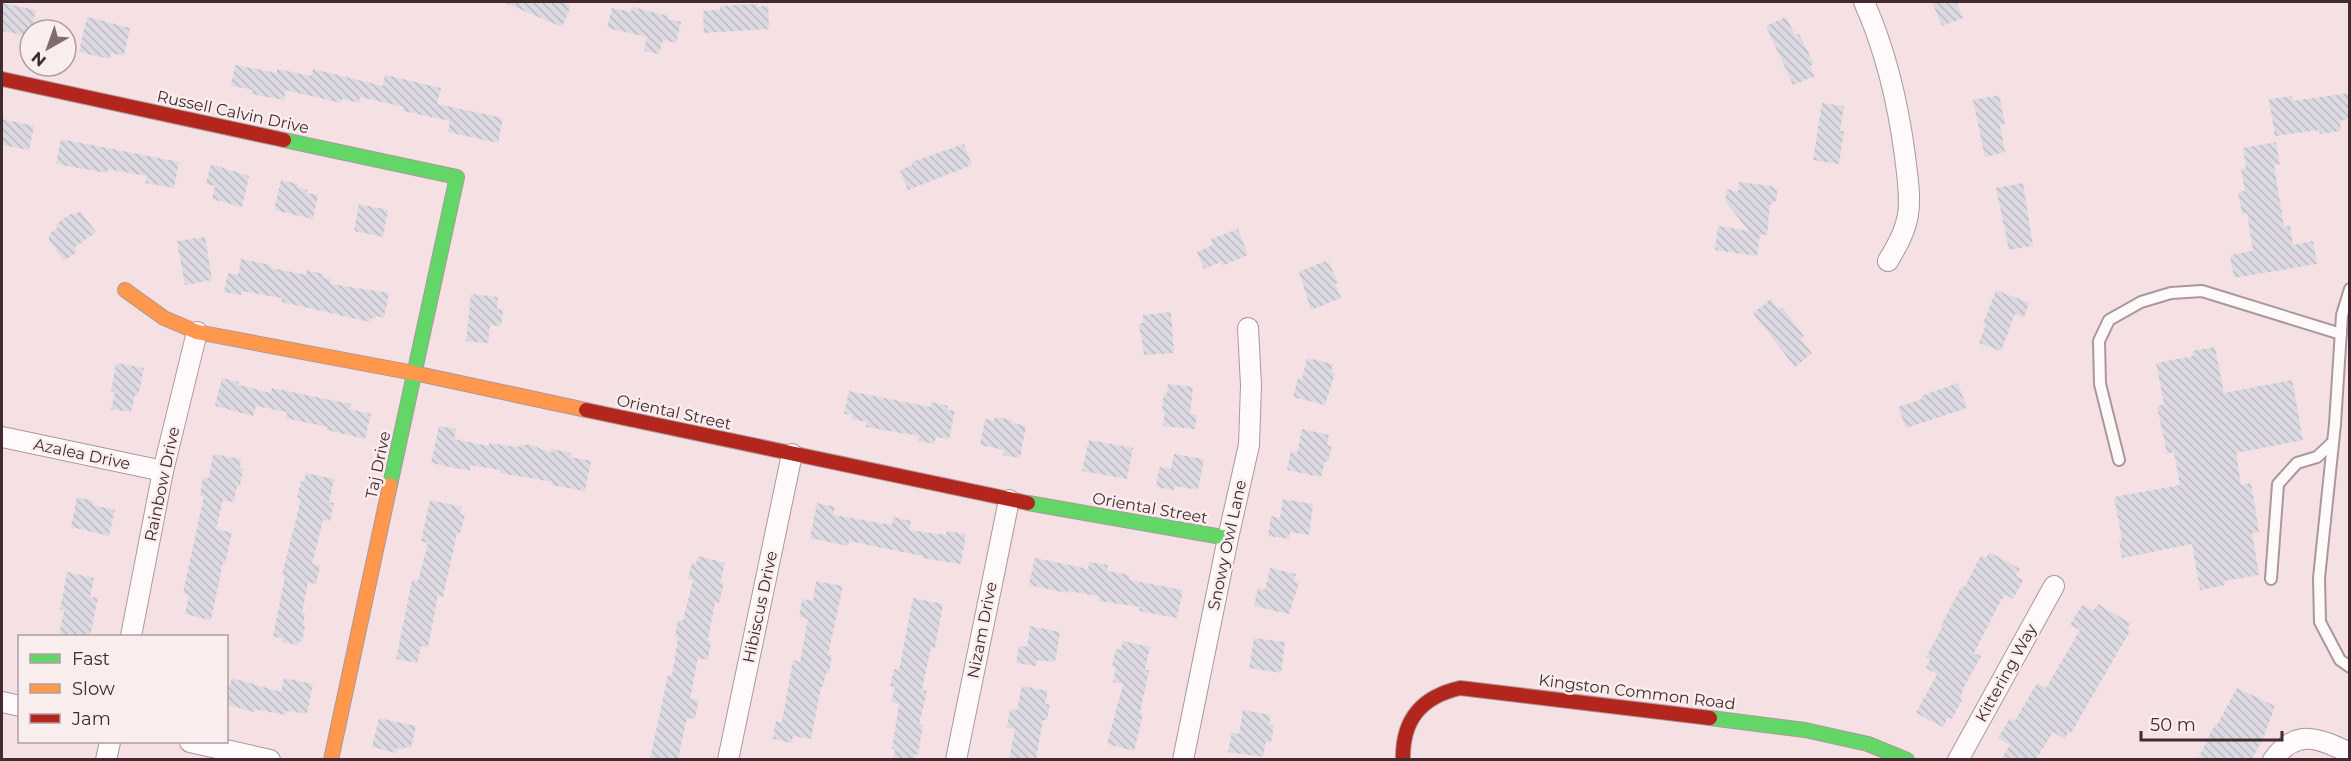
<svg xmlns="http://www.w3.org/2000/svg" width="2351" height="761" font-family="Montserrat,sans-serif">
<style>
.building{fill:url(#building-back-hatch)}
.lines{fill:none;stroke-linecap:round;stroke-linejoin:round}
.lane-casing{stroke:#ab989b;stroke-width:14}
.street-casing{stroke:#ab989b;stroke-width:22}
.fast-casing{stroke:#ab989b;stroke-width:16}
.slow-casing{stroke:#ab989b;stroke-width:16}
.jam-casing{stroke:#ab989b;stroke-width:16}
.lane{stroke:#fefafb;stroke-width:10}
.street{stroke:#fefafb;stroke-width:20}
.fast{stroke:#63d668;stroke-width:14}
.slow{stroke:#ff974d;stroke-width:14}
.jam{stroke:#b3261e;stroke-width:14}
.labels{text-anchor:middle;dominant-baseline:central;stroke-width:5;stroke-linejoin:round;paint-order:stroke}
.street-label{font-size:16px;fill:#422b2e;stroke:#f9edee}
</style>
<defs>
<pattern id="building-back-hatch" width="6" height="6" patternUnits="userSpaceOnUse" patternTransform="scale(1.5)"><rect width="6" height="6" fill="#dbd9e1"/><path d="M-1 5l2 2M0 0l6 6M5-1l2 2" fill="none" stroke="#bdbac1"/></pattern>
</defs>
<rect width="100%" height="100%" fill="#f5e1e3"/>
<g class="building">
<path d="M503,2H562L571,6L562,27Z"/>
<path d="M1932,2H1956L1963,18L1942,26Z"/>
<path d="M2,3L36,10L30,36L2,31Z"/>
<path d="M757,4V7L768,6L769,29L704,33L703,11L720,10V6Z"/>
<path d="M632,7L668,16L667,19L681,22L676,43L663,40L659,54L644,51L647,37L607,28L612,8L631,12Z"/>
<path d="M87,17L130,28L124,56L111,53L110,59L79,52Z"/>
<path d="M1786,17L1795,35L1799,34L1814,64L1810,66L1815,76L1793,85L1766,26Z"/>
<path d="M235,65L277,73V69L311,76L313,69L383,86L385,75L441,88L437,104L503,118L498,143L448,132L450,121L403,111L404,107L360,97L359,103L342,99L341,103L286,90L284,100L252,94L253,90L231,86Z"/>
<path d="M2349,93V119L2340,121L2341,131L2320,134L2319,130L2275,136L2269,99L2292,96L2293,101Z"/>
<path d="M1999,95L2005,124L2000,125L2005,152L1985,157L1973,100Z"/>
<path d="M1822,103L1844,106L1840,131H1844L1839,164L1813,160Z"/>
<path d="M2,119L34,126L29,150L2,145Z"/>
<path d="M61,139L179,162L174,188L145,183L147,176L108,169L107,173L56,164Z"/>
<path d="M2276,142L2280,164L2274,165L2284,227L2290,226L2293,245L2313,241L2317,264L2234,278L2230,255L2253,251L2247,213L2242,214L2238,192L2245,191L2241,169L2246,168L2243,148Z"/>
<path d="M964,144L972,165L908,190L900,170L913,165L912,162Z"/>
<path d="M211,164L249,176L242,207L212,199L215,186L206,184Z"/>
<path d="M281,180L298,184L297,187L308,190L307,193L318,195L313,219L274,210Z"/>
<path d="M1739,182L1771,186L1777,191V200L1770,205L1767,235L1760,234L1757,256L1715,250L1718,226L1749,231L1725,201L1727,189L1738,192Z"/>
<path d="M2023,183L2033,246L2009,250L1996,188Z"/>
<path d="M359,204L388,210L383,237L354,231Z"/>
<path d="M80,211L96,232L74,248L77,252L64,261L49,240V234L58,227L56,224L72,213L74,215Z"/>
<path d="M1238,229L1248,255L1222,266L1221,262L1204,269L1197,252L1213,245L1211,239Z"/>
<path d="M205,237L212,280L185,285L177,241Z"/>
<path d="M241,259L271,265V268L306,275L307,270L323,274L322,277L331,279L330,284L389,293L384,318L376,316L375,319L371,318L370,322L282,302V298L241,291V295L224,292L228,273L238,275Z"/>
<path d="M1325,261L1326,263L1329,262L1338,283L1335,284L1341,298L1311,310L1299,272Z"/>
<path d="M1996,290L2029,303L2024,317L2015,314L2001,351L1979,343L1986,325L1983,324Z"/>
<path d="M471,294L498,297L497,309L503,310L501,326L490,325L488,343L466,341Z"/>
<path d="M1771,299L1778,309L1782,307L1804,336L1801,339L1812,353L1795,367L1753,313Z"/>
<path d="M1171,312L1174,353L1144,355L1139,324L1143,323V315Z"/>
<path d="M2215,347L2224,393L2292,380L2303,440L2236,453L2241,485L2251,483L2259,532L2252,533L2259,575L2224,581L2225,585L2200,590L2192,544L2122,558L2119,540H2122L2114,497L2180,485L2174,452L2167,454L2157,406L2164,404L2156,363L2193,356L2192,351Z"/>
<path d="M1307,358L1333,364L1331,372L1335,373L1325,405L1293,397L1298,378L1302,379Z"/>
<path d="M116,363L144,368L138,396L135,395L131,412L111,409L115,392L111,391Z"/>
<path d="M222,378L239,382L238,385L271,393L272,388L351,404L350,409L371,414L365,439L327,430L328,427L286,418L287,412L256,406L253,416L215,406Z"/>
<path d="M1958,383L1967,408L1906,428L1898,407L1922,399L1921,396Z"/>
<path d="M1168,384L1193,387L1190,414L1197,415L1195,429L1163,426L1165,411H1162L1164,393L1167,394Z"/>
<path d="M849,391L930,407L931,402L948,406L947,410L955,411L949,439L936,437L934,444L918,441L919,436L866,427L867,422L852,419V415L844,414Z"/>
<path d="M995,417L1012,420V423L1026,426L1020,458L1003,455L1004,450L980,445L985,419L994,421Z"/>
<path d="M439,426L456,429L454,439L489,446V443L517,447L529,444L551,453L552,449L571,453L570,457L591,461L585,491L552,485L553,482L500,473V470L471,465L470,471L431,463Z"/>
<path d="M1302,429L1329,435L1327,445L1332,446L1328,462L1325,461L1321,477L1287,470L1291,451L1297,453Z"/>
<path d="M1089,440L1133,448L1127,479L1082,471Z"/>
<path d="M213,454L241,459L240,468H243L240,486H237L234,502L223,500L216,529L232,533L225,563L223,562L211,620L185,614L189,595L183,593L204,496H200L203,477L209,478Z"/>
<path d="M1174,454L1204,459L1198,490L1175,486L1174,490L1156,487L1159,467L1171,469Z"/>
<path d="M306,473L334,479L329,502L334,503L330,521L323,520L312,564L320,566L316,584L308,582L302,613L305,614L303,626L305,627L302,642L299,641L298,645L282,642L283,639L273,636L285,576L282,575L301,499L297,498L301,481L304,482Z"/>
<path d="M77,497L94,501L93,505L115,510L109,536L71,527Z"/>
<path d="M1283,499L1313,504L1309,535L1290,532L1289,539L1268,536L1271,516L1280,518Z"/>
<path d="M430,500L462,507L460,514L465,515L460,534L457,533L443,597L438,595L428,647L421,646L417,663L396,659L412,580L418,581L428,543L421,541Z"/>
<path d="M817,503L835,507L833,515L892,525L893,517L911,521L909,530L946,535L947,531L966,534L961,564L922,558L923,556L849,541L848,546L810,538Z"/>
<path d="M1989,552L2020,569L2016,576L2023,580L2013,599L2006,595L2001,600L1974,653L1981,656L1964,687L1960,698L1962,700L1952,719L1948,717L1943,727L1916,713L1937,674L1926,668L1930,659L1926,657L1943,626L1941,625L1962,586L1965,587L1981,555L1986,558Z"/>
<path d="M698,556L725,563L720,583H724L719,603L715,602L708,640L711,641L708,660L698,658L690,699L699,700L695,719L687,718L678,759H650L668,675L672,676L678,637L675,636L678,620L683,621L693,580L688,579L692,563L696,564Z"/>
<path d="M1035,558L1088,569L1089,562L1108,565L1107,571L1130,575L1129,580L1183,590L1177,618L1139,611L1140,607L1099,601V596L1068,591L1067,593L1029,585Z"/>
<path d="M1270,568L1296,574L1294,582L1299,583L1289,614L1254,606L1258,588L1265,590Z"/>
<path d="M67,572L94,578L90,597L98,598L90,636H59L64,610H60Z"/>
<path d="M816,581L843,586L828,655H832L829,673L826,672L823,687H821L811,739L793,736L792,743L773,739L776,721L782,722L793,660L800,662L808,619L799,617L802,599L813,601Z"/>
<path d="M913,598L943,604L935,648L931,647L922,690L927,691L919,724L923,725L918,755L915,754L914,759H893L895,749H892L899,704L891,702L895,687L890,686L894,669L899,670Z"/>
<path d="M2098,604L2130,623L2127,629L2130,631L2071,733L2068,732L2065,739L2053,732L2036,759H2001L2010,745L1998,738L2010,718L2015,721L2037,683L2046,688L2080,630L2070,625L2082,605L2093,611Z"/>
<path d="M1030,626L1060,632L1055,662L1037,660L1036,666L1016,663L1019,646L1027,647Z"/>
<path d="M1254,638L1285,642L1281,673L1249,668Z"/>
<path d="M1123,641L1150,647L1145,670H1149L1140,713L1143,714L1134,751L1107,744L1123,684L1113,682L1116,667L1112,666L1116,649L1121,650Z"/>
<path d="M232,678L281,692L284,678L313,684L307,714L287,711L286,715L254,709V712L226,704V685L230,686Z"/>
<path d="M1022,686L1048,691L1045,704H1050L1047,720H1043L1036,759H1009L1015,729L1007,728L1010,709L1017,710Z"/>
<path d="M2237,688L2275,706L2263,739L2252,759H2198L2215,724L2217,725Z"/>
<path d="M1243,710L1271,715L1269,724L1274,725L1271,743L1266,742L1263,757L1228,752L1232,732L1239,734Z"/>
<path d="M379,718L416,726L411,748L403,747V750L397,748L396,753L372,747Z"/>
</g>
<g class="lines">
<g class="lane-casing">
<g id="lane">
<path d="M2350,289L2342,315L2335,424L2319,578L2320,622L2340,660L2350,667"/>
<path d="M2119,460L2100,384L2099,341L2109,320L2141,302L2171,293L2202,291L2341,334"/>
<path d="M2271,579L2278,484L2297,463L2317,457L2333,442"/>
</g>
</g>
<g class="street-casing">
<g id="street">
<path d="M1864,2C1886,51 1898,103 1905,156C1907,175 1911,195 1908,215C1905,232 1897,246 1888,261"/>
<path d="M2,437L163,471"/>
<path d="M131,636L163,471L197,332"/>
<path d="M2,702L20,706"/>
<path d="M190,742L270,760"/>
<path d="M106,760L110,742"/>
<path d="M728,760L792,454"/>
<path d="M956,760L1009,500"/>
<path d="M1183,760L1228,538L1249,445L1251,385L1248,328"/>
<path d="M1958,760L2054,586"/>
<path d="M2273,760C2296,728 2319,738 2350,753"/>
</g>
</g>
<g class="fast-casing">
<g id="fast">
<path d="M284,140L457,177L390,485"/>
<path d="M1028,503L1228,538"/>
<path d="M1710,718L1805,730L1868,744L1907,760"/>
</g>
</g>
<g class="slow-casing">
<g id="slow">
<path d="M125,290L164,318L197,332L414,373L586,410"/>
<path d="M331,760L390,485"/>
</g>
</g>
<g class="jam-casing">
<g id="jam">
<path d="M2,79L284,140"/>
<path d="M586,410L1028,503"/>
<path d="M1403,760C1402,720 1421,697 1460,688L1710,718"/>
</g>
</g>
<use href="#lane" class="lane"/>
<use href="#street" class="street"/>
<use href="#fast" class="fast"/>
<use href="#slow" class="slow"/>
<use href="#jam" class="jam"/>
</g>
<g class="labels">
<g class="street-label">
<text transform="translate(233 112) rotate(12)">Russell Calvin Drive</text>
<text transform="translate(674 412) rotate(12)">Oriental Street</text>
<text transform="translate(82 454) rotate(12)">Azalea Drive</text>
<text transform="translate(378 465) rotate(-78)">Taj Drive</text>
<text transform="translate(162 484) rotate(-78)">Rainbow Drive</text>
<text transform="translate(1150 508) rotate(10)">Oriental Street</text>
<text transform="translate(1227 545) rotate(-78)">Snowy Owl Lane</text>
<text transform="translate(760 607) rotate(-78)">Hibiscus Drive</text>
<text transform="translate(982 630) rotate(-79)">Nizam Drive</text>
<text transform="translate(2006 673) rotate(-61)">Kittering Way</text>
<text transform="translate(1637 692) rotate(7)">Kingston Common Road</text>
</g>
</g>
<rect width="2351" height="761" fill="none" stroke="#422b2e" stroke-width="6"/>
<rect x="18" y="635" width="210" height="108" fill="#f9edee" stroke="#b09fa1" stroke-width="1.5"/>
<rect x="30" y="654" width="30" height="9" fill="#63d668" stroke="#b09fa1" stroke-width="1.5"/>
<text x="72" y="665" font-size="18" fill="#422b2e">Fast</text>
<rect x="30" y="684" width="30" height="9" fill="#ff974d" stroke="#b09fa1" stroke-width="1.5"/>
<text x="72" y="695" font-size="18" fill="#422b2e">Slow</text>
<rect x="30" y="714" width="30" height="9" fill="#b3261e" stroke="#b09fa1" stroke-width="1.5"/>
<text x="72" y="725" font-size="18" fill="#422b2e">Jam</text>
<g transform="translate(48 48) rotate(220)"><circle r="28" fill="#f9edee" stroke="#b09fa1" stroke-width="1.5"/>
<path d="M0-4.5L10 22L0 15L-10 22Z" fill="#816b6d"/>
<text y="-9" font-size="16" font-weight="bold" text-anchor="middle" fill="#422b2e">N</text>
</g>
<path d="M2141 731v9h141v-9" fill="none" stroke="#422b2e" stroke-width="3"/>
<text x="2150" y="731" font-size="18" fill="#422b2e" stroke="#f9edee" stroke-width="4.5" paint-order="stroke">50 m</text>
</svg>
